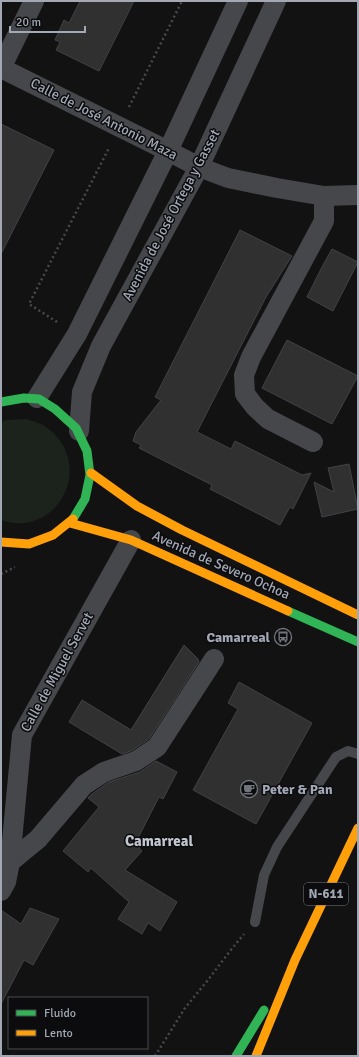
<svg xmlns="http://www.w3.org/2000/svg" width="359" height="1057" font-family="Signika,sans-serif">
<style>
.green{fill:#1c221c}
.building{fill:#303031;stroke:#404246}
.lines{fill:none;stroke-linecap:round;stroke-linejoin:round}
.path{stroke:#48494d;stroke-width:2.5;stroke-dasharray:2 3;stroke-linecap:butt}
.lane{stroke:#46474b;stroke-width:10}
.street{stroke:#46474b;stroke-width:20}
.fast{stroke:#30b455;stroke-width:9}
.slow{stroke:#ff9f0a;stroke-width:9}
.labels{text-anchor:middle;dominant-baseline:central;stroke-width:3;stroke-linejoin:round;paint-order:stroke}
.shield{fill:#0c0c0e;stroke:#757982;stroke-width:1}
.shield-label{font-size:13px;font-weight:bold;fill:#a2a8b4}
.street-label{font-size:14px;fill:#a2a8b4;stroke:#0c0c0e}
.poi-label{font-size:14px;font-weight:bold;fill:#a2a8b4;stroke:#0c0c0e;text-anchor:end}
.neighbourhood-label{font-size:15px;font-weight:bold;fill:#c3c7d0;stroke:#0c0c0e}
</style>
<rect width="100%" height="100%" fill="#121212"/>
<path class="green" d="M26,419C32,421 41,423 46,427C97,463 58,540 1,520V422L6,420Z"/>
<g class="building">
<path d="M80,1H134L99,71L56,50L60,42L55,40L64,20L69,23Z"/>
<path d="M1,124L54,150L1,254Z"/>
<path d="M240,230L292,256L266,297L197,432L231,449L235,441L302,475L311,473L293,509L290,507L280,525L210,489L212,485L139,448L141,445L133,441L136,432L161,400L155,397Z"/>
<path d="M332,249L358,262L333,311L307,297L322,267Z"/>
<path d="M287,340L358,376L332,424L262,388Z"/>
<path d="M349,464L358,509L322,517L314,482L334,492L328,468Z"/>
<path d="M184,645L198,659L199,662L149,739L131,751L122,754L69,722L82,700L131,730Z"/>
<path d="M239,682L312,723L256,824L193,790L238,709L228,703Z"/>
<path d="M156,761L177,772L163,799L159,797L138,838L144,843L139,848L142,851L125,870L177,902L160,931L148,923L142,934L118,919L129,902L91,868L88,872L63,851L99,807L88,798L92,794L109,782L140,772Z"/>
<path d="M30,908L59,919L33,965L24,960L1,1004V910L21,924Z"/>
</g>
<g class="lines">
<g class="path">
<path d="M129,107L182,1"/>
<path d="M57,322L29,304L109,148"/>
<path d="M1,574L15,567"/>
<path d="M155,1056L185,1008L208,980L230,951L244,934"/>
</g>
<path class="lane" d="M255,922L264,875L277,847L336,757L348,751L358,754"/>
<g class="street">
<path d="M1,68L168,151L199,167L228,178L277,188L324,196L358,195"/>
<path d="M1,68L34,1"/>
<path d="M37,398L77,334L168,151L238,1"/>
<path d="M79,431L82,392L101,346L199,167L276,1"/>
<path d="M313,442L268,419L255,407L245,394L244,375L251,357L324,221V196"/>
<path d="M10,862L38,839L84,785L104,772L136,761L157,747L214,659"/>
<path d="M1,891L6,882L10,862L22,735L131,540"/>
</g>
<g class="fast">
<path d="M1,402L24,398L39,399L55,409L76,428L87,451L90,475L85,499L73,519"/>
<path d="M288,611L358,642"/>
<path d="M236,1056L264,1010"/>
</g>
<g class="slow">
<path d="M91,473L137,506L182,530L358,615"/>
<path d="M70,523L131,540L288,611"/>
<path d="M1,542L29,544L53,535L73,519"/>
<path d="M256,1056L295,960L358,828"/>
</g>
</g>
<defs>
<g id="bus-ring" transform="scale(0.9)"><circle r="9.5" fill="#0c0c0e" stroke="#70747b" stroke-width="1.5"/><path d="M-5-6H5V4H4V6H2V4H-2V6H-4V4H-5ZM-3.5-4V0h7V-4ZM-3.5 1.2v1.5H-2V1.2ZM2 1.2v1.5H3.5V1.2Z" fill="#70747b"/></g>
<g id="cafe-ring" transform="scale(0.9)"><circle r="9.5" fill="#0c0c0e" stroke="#70747b" stroke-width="1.5"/><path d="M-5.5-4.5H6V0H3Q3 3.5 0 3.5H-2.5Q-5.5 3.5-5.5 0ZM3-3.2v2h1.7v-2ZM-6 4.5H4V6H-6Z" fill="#70747b"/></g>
</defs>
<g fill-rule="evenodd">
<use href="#bus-ring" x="283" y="637"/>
<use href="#cafe-ring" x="249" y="789"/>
</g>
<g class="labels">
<rect class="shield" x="304" y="883" width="44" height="22" rx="3"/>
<g class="shield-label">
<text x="326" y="894">N-611</text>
</g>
<g class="street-label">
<text transform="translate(104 119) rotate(27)">Calle de José Antonio Maza</text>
<text transform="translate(171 215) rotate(-62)">Avenida de José Ortega y Gasset</text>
<text transform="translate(221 565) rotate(24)">Avenida de Severo Ochoa</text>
<text transform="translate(57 672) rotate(-61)">Calle de Miguel Servet</text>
</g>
<g class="poi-label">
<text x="270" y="637">Camarreal</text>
<text x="262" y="789" text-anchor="start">Peter &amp; Pan</text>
</g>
<g class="neighbourhood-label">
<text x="159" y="841">Camarreal</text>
</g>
</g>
<rect width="359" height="1057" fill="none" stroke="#a2a8b4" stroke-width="4"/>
<rect x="8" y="997" width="140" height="52" fill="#0c0c0e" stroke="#484a50"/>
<rect x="16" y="1010" width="20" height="6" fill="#30b455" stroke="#484a50"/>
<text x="44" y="1017" font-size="12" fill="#a2a8b4">Fluido</text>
<rect x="16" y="1030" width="20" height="6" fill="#ff9f0a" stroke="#484a50"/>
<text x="44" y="1037" font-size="12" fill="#a2a8b4">Lento</text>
<path d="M10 26v6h75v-6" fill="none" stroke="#a2a8b4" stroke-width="2"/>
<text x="16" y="26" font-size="12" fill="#a2a8b4" stroke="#0c0c0e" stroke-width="3" paint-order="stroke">20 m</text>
</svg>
